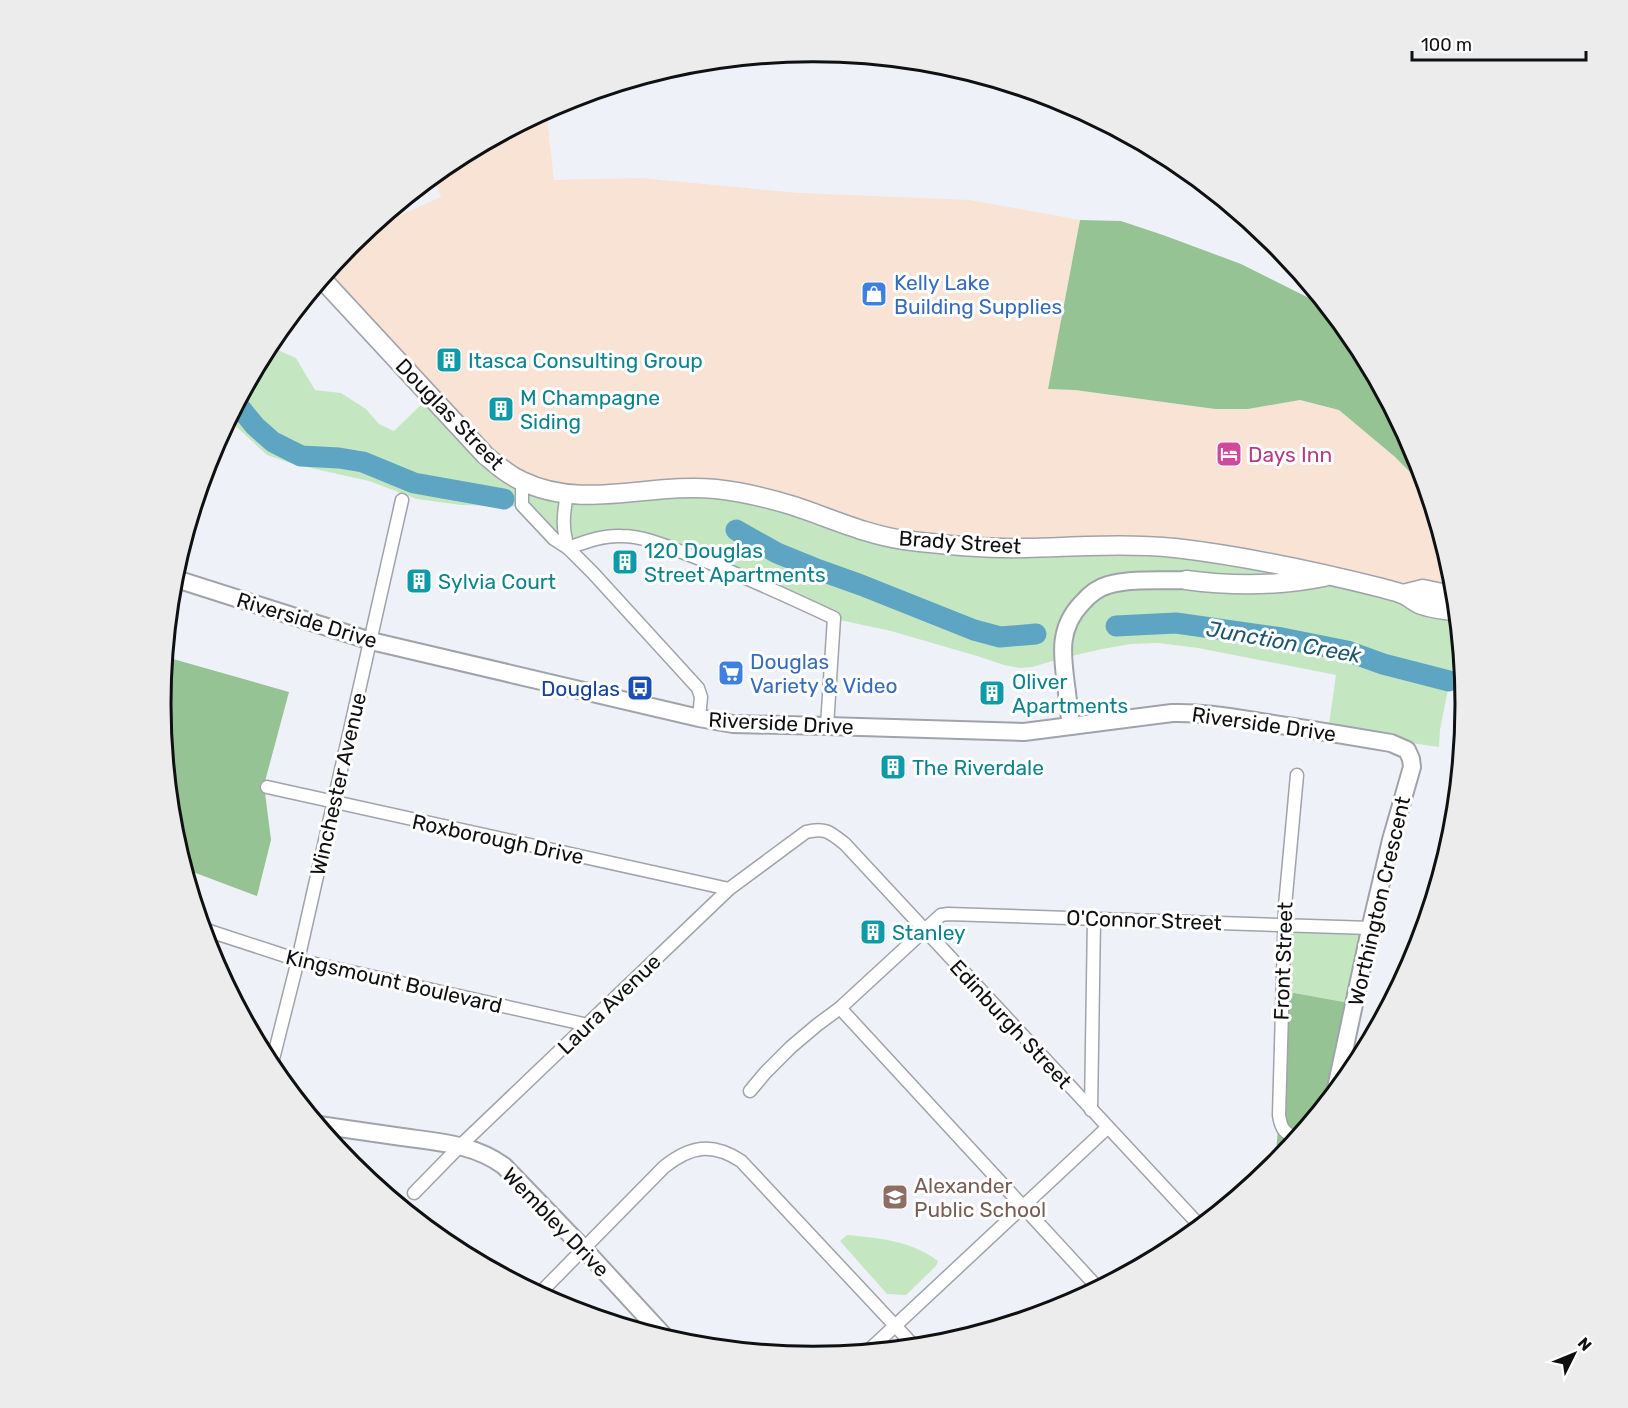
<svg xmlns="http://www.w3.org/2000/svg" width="1628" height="1408" font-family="Rubik,sans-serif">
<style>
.commercial{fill:#f8e3d5}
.green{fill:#c4e7c2}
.forest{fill:#95c393}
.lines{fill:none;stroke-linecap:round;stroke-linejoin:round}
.river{stroke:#5ea5c3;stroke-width:21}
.minor-casing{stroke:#a1a3ab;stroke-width:15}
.tertiary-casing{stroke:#a1a3ab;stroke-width:20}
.secondary-casing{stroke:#a1a3ab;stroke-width:21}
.minor{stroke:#fff;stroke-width:12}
.tertiary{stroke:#fff;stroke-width:16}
.secondary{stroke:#fff;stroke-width:18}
.rail-casing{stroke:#58595d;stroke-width:6}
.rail{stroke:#fff;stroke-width:4;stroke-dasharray:11;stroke-linecap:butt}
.labels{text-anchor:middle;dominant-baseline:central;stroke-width:6;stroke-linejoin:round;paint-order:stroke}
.shop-label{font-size:21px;fill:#366cbe;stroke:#fff;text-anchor:start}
.culture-label{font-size:21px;fill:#0d838f;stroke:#fff;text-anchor:start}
.street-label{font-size:21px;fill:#0f1012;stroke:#fff}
.hotel-label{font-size:21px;fill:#b23c85;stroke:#fff;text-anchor:start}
.transit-label{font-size:21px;fill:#164399;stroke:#fff;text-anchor:end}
.education-label{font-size:21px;fill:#785e54;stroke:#fff;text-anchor:start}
.water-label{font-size:22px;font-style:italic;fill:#1f586e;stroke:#fff}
.rim{fill:none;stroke:#0f1012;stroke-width:3}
</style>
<rect width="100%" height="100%" fill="#eff1f9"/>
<path class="commercial" d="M546,110L554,180L641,178L799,193L970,200L1080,220L1048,389L1075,390L1215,409H1248L1300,400L1339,410L1395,457L1410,472L1428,498L1435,511L1455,577L1456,594L986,546L626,491L522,480L323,278L353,242L365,231L441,197L433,176L451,161Z"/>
<g class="green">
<path d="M269,346L296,358L315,390L341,393L366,409L379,424L394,431L431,395L486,454L538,486L689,487L902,538L1175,547L1458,614L1460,628L1440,730L1439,747L1328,731L1336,675L1198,648L1158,643L1131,644L1102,649L1063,658L1032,667L1020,668L1004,665L977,656L891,631L835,619L752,581L620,536L567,549L522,507L461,505L417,499L369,481L293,464L267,455L229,420Z"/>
<path d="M1285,924L1372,927L1355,1004L1283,991Z"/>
<path d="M847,1235C879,1238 912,1241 938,1261L936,1266L906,1295L887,1294L840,1241Z"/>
</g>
<g class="forest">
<path d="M1080,220L1121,221L1163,235L1241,264L1325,306L1333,312L1357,342L1417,454L1434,511L1428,498L1410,472L1395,457L1339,410L1300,400L1248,409H1215L1075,390L1048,389Z"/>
<path d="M166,657L289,692L264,785L271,840L257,896L185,869L173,831L161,704Z"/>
<path d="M1283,991L1355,1004L1337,1091L1275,1166L1279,1115Z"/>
</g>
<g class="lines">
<g class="river">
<path d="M237,404L255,426L273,442L301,456L339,458L363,462L414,483L504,499"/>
<path d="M736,530L777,553L819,570L861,585L974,630L1000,637L1036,634"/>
<path d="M1116,626L1176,623L1282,638L1347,651L1383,664L1449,681"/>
</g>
<g class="minor-casing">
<g id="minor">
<path d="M522,481V505L554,539L568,548L593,573L698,688L701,697L699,718"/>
<path d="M567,494C563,516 562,527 568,548"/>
<path d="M568,548C585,542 603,535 621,536C644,536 666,546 687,554C737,573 785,595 834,618L827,726"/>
<path d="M1297,775L1285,906L1279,1115C1281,1130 1285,1133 1298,1139"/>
<path d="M267,787L729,889"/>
<path d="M203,929L298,960L588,1025"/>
<path d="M840,1008L1099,1289"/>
<path d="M271,1067L298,960L402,500"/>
<path d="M750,1091L765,1073L791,1047L817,1025L840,1008L941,915L948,914L1371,928"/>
<path d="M1091,1110L1094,919"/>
<path d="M414,1193L461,1145L729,889L806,832C825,827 830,832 845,844L1201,1227"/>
<path d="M539,1294L664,1167C690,1146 712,1142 741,1161L915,1347"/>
<path d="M867,1352L1107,1128"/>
</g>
</g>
<g class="tertiary-casing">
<g id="tertiary">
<path d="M173,578L371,641L699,718L733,724L827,726L1024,732L1172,713C1205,712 1236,718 1268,723C1309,729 1350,736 1391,743L1407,750L1411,759L1412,767L1391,840L1371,925L1335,1093"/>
<path d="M1071,726C1069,712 1068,699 1066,685C1062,654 1058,628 1082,603C1089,595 1097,588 1108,585C1131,578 1162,581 1186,580"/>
<path d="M319,1125C347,1129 375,1133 402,1137C438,1142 474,1144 504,1166L584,1249L666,1338"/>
</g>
</g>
<g class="secondary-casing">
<g id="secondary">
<path d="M322,279L485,455C497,465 508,475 522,481C583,511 651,482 716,489C743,492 768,498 794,506C830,518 867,535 904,540C944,545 984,549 1025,548C1075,547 1125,543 1175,548C1245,556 1314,571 1382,588C1388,590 1395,591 1402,594C1408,596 1413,601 1419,604C1430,609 1446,610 1458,612"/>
<path d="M1186,580C1231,586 1279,586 1324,577"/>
<path d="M1403,594L1423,589L1456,596"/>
</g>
</g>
<use href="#minor" class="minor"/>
<use href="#tertiary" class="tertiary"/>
<use href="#secondary" class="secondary"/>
<g class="rail-casing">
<g id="rail">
<path d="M1463,681L1464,678"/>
<path d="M1456,816L1460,755L1467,708"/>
</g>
</g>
<use href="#rail" class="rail"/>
</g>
<defs>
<g id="shop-square" transform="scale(1.35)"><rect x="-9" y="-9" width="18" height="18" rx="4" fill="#3f7fe0" stroke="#fff"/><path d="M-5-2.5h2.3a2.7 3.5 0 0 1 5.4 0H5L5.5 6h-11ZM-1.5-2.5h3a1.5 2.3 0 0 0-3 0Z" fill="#fff"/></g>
<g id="building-square" transform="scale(1.35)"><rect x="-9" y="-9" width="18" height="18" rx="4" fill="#0f9aa8" stroke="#fff"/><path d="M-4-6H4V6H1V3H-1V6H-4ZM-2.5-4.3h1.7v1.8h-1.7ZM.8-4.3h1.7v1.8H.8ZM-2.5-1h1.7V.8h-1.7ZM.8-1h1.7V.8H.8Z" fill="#fff"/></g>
<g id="hotel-square" transform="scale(1.35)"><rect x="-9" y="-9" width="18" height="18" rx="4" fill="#d1479c" stroke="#fff"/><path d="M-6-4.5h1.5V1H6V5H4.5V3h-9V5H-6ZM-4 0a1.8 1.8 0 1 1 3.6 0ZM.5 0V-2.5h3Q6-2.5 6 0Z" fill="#fff"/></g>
<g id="supermarket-square" transform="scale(1.35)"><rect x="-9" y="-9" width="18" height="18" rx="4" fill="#3f7fe0" stroke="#fff"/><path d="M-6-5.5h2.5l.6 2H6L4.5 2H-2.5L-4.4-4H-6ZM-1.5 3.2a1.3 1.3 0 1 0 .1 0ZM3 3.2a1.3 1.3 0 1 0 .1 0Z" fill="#fff"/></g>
<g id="bus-square" transform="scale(1.35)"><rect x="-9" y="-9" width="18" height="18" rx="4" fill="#1a4fb4" stroke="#fff"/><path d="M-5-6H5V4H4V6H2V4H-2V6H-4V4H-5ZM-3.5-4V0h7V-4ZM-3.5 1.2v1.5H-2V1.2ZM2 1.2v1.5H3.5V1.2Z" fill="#fff"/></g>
<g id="school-square" transform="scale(1.35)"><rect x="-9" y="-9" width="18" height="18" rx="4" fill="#8d6e63" stroke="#fff"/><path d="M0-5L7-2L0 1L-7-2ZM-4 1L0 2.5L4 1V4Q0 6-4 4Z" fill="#fff"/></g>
</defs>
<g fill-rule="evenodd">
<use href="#shop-square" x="874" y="294"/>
<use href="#building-square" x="449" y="360"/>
<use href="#building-square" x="501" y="409"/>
<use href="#hotel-square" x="1229" y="454"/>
<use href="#building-square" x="625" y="562"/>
<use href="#building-square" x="419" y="581"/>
<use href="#supermarket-square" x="731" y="673"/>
<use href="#bus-square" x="640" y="688"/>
<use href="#building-square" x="992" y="693"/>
<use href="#building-square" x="893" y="767"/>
<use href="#building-square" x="873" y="932"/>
<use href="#school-square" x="895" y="1197"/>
</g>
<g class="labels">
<g class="shop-label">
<text x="894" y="282">Kelly Lake<tspan x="894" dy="24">Building Supplies</tspan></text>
<text x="750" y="661">Douglas<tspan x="750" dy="24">Variety &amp; Video</tspan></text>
</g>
<g class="culture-label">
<text x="468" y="360">Itasca Consulting Group</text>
<text x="520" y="397">M Champagne<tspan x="520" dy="24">Siding</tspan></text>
<text x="644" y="550">120 Douglas<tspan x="644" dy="24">Street Apartments</tspan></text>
<text x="438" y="581">Sylvia Court</text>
<text x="1012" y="681">Oliver<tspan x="1012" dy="24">Apartments</tspan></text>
<text x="912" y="767">The Riverdale</text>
<text x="892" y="932">Stanley</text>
</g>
<g class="street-label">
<text transform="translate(450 414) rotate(46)">Douglas Street</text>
<text transform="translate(960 542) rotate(4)">Brady Street</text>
<text transform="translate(307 620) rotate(17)">Riverside Drive</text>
<text transform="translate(781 723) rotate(3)">Riverside Drive</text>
<text transform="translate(1264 724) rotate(8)">Riverside Drive</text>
<text transform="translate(338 784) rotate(-77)">Winchester Avenue</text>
<text transform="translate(498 839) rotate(12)">Roxborough Drive</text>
<text transform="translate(1379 901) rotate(-77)">Worthington Crescent</text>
<text transform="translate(1144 920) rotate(2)">O'Connor Street</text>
<text transform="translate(1283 961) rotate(-88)">Front Street</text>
<text transform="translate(394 981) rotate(13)">Kingsmount Boulevard</text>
<text transform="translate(609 1004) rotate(-44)">Laura Avenue</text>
<text transform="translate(1011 1024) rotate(47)">Edinburgh Street</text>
<text transform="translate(556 1222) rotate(46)">Wembley Drive</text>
</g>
<g class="hotel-label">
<text x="1248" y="454">Days Inn</text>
</g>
<g class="transit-label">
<text x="620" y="688">Douglas</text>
</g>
<g class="education-label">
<text x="914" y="1185">Alexander<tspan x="914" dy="24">Public School</tspan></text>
</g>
<g class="water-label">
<text transform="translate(1284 642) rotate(10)">Junction Creek</text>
</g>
</g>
<path d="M0 0H1628V1408H0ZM171 704a642 642 0 1 1 1284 0a642 642 0 1 1-1284 0Z" fill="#ececec" fill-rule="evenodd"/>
<path class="rim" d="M171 704a642 642 0 1 1 1284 0a642 642 0 1 1-1284 0Z"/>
<g transform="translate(1574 1354) rotate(47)" stroke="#ffffff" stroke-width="4.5" paint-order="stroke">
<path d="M0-4.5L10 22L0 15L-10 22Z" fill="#0f1012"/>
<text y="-9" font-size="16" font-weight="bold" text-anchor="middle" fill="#0f1012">N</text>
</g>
<path d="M1412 51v9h174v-9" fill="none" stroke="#0f1012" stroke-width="3"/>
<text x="1421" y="51" font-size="18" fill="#0f1012" stroke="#ffffff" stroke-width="4.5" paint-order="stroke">100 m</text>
</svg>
